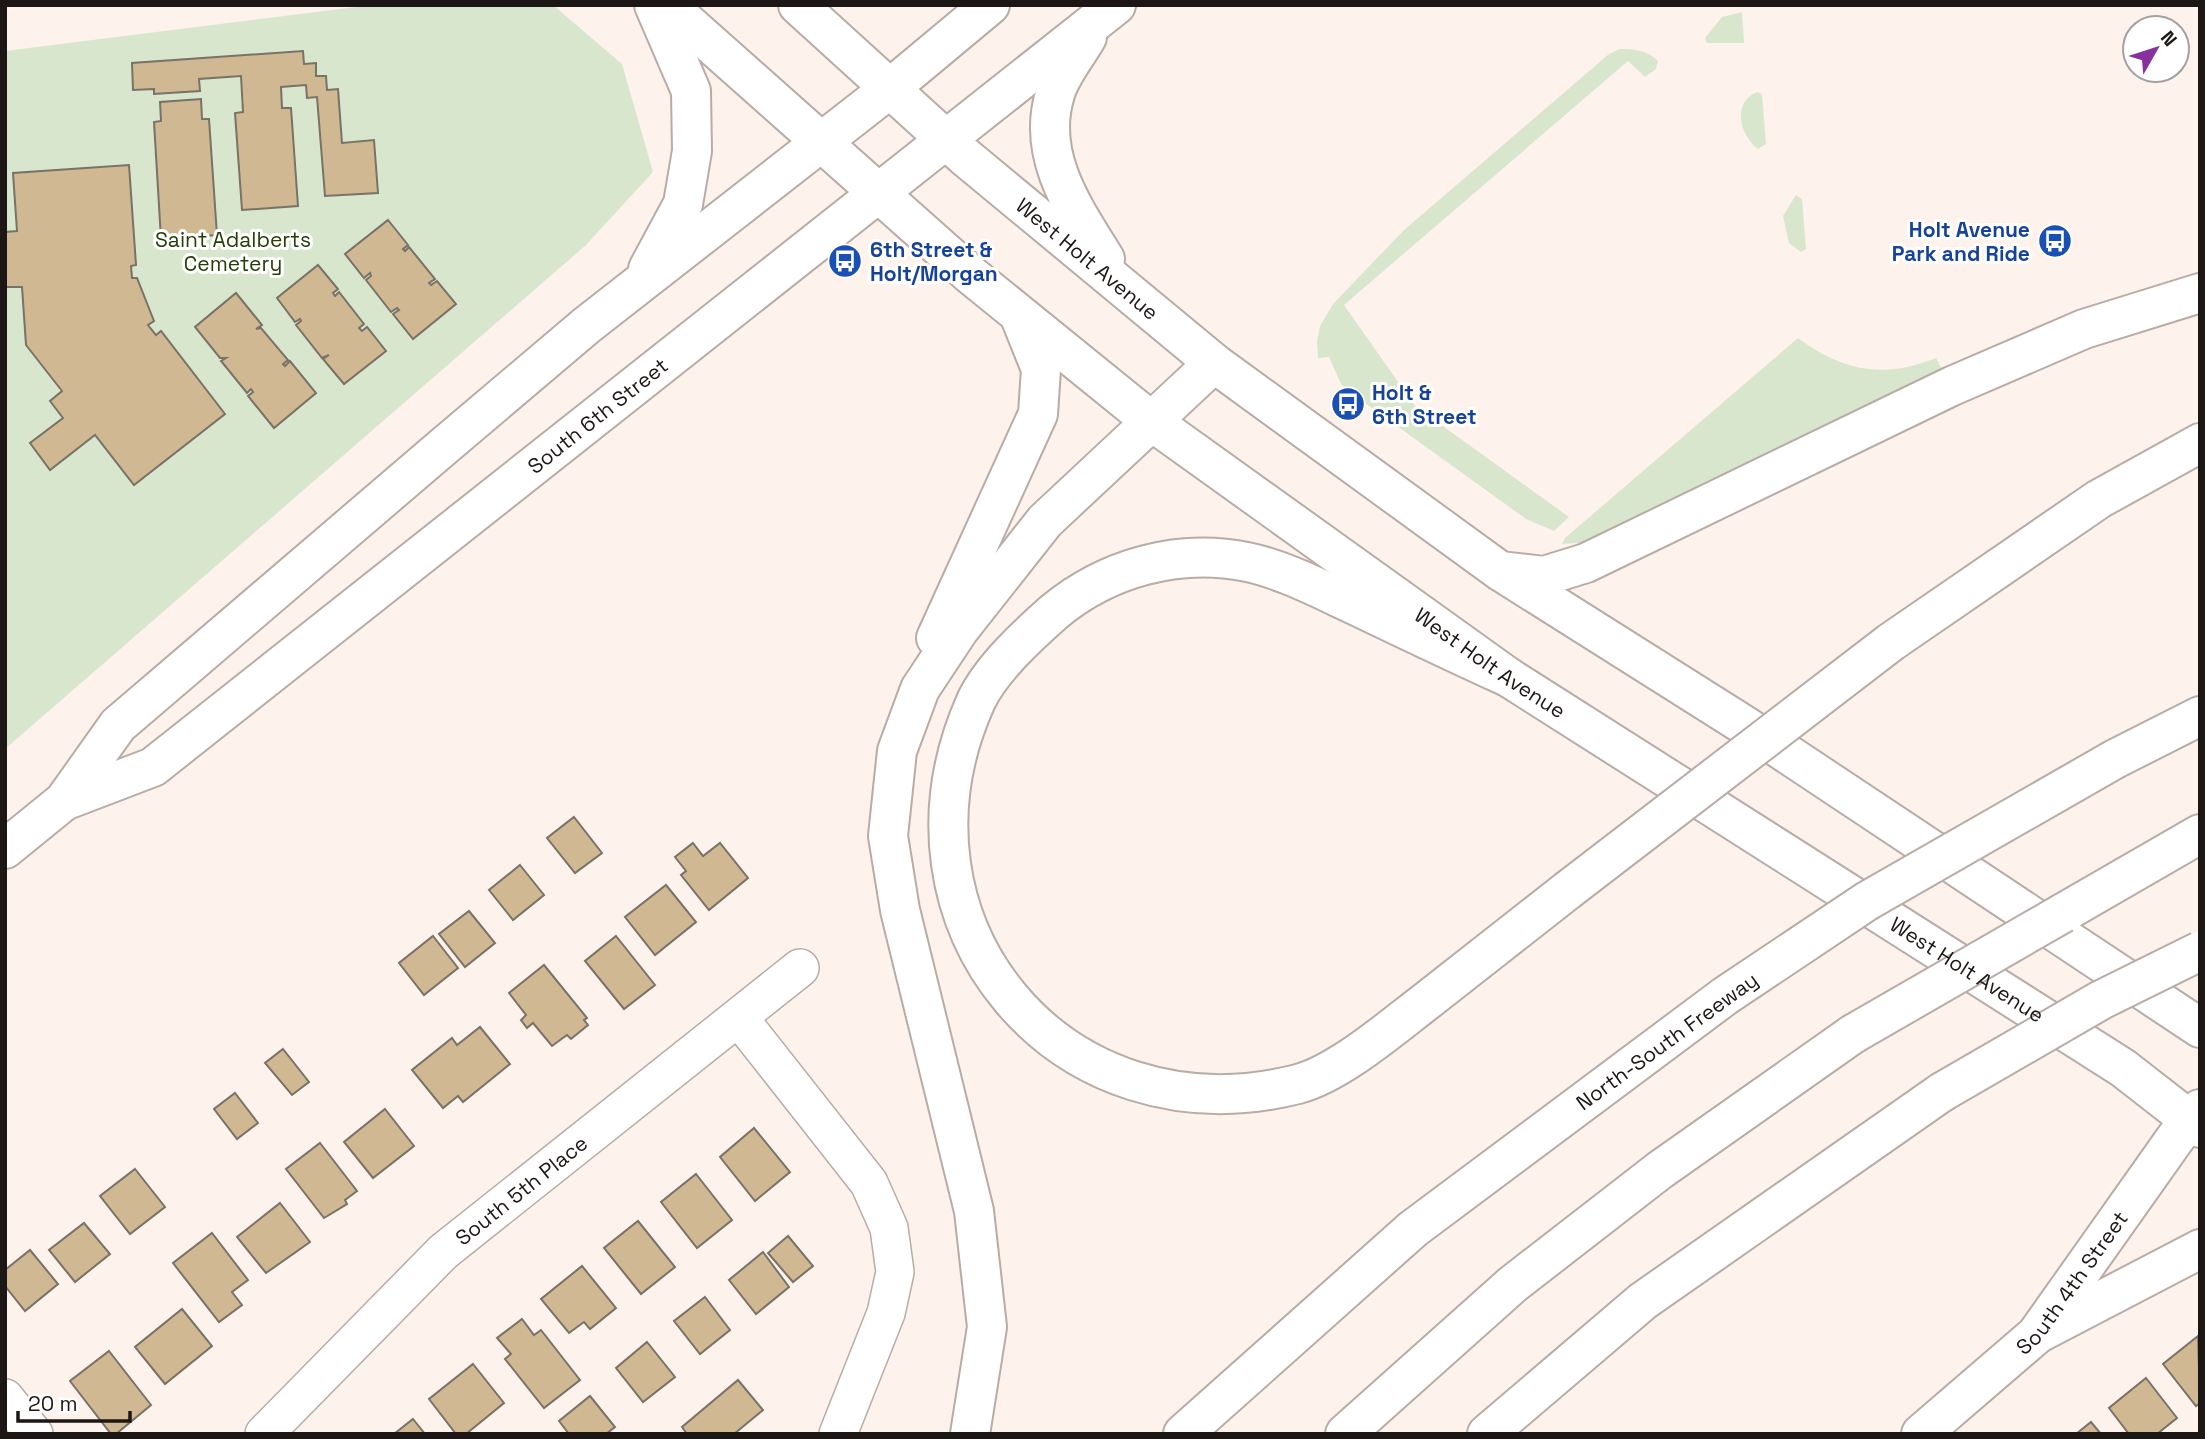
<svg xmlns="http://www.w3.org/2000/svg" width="2205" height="1439" font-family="'Space Grotesk',sans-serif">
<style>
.green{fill:#d8e6ce}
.building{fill:#d0b893;stroke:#797267;stroke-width:2}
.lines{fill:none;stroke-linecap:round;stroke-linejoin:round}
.street-casing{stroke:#b9aba5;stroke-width:40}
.secondary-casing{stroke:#b9aba5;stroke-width:42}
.highway-casing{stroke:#b9aba5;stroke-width:42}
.street{stroke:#fff;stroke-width:37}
.secondary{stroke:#fff;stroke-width:38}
.highway{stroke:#fff;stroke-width:38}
.highway-bridge-casing{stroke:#b9aba5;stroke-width:42;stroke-linecap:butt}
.highway-bridge{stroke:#fff;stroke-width:38}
.labels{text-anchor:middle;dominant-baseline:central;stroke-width:6;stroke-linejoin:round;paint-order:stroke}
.transit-label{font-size:21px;font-weight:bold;fill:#164399;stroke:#fff;text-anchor:start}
.park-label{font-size:21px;fill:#233e06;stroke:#fff}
.street-label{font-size:21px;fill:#1c1715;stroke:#fff}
</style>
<rect width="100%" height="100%" fill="#fef2ed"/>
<g class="green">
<path d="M372,5H553L622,64L653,172L586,245L5,749V51Z"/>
<path d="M1742,12L1744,43H1707L1705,38L1722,17Z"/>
<path d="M1620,49C1636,49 1646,50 1658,61L1656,69L1645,77L1628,61L1344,305L1415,406L1569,517L1554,531L1526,519L1354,395L1341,384L1329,357L1318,358L1317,341L1320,326L1333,304L1404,230L1609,54Z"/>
<path d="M1757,92L1762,94L1766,144L1758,149C1740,135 1731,103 1757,92Z"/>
<path d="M1796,195L1802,199L1806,249L1801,252L1789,243L1783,216Z"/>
<path d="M1798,338C1844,372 1883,379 1936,358L1943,371L1592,542L1562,544L1565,538Z"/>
</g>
<g class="building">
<path d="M303,51L304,64L316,63V76H326L327,90L338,89L342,143L374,140L378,193L325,196L317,97L307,98L306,85L281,87L282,108H291L298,206L242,210L235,113L243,112L241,76L199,79L200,91L154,94V89L133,90L132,63Z"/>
<path d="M201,99L202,119H209L217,235L161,239L154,122L161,121L160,102Z"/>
<path d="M129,165L136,265L131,266L132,278H137L154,321L148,325L156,335L161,331L225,414L134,485L95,435L50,470L30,443L63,418L50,401L62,391L26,345L22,287H5V232L17,231L13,173Z"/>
<path d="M388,220L408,245L403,249L405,251L409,247L435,279L429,283L431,285L437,281L456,304L413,339L393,314L399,310L397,308L391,312L366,280L371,276L370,273L364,278L345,254Z"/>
<path d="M2056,226L2066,250L2057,254L2046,231Z"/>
<path d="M318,265L338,289L333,293L335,296L339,292L364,324L359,328L362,331L367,327L386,351L344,384L323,359L329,355L322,358L296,325L301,321L300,319L295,322L277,298Z"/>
<path d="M236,293L262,325L256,329L261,328L288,360L283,364L285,366L290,361L316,393L274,428L248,396L253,392L251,389L247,393L221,361L226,358H220L195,327Z"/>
<path d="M574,817L602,853L575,873L547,838Z"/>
<path d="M693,843L703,856L720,843L748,878L709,910L681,875L686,871L675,857Z"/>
<path d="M520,865L544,895L513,920L489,890Z"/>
<path d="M666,885L696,922L655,955L625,917Z"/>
<path d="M469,911L495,943L465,967L439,934Z"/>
<path d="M433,936L458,968L424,995L399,963Z"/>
<path d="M616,936L655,985L624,1009L585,961Z"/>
<path d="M544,965L587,1018L584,1020L588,1025L571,1039L567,1035L552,1046L533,1023L527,1028L521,1020L526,1015L509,993Z"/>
<path d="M480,1027L510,1064L463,1102L458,1096L443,1108L412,1070L452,1038L457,1045Z"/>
<path d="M283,1049L309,1082L292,1095L265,1063Z"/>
<path d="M235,1093L258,1123L237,1139L214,1109Z"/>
<path d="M385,1109L414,1146L373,1178L344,1142Z"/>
<path d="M754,1128L790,1172L755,1201L720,1157Z"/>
<path d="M320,1143L357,1191L345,1200L347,1204L324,1218L286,1169Z"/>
<path d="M135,1169L165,1207L130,1234L100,1196Z"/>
<path d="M696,1174L732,1220L697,1248L661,1202Z"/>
<path d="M280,1203L310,1242L266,1273L237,1237Z"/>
<path d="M638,1221L675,1267L641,1294L604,1248Z"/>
<path d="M84,1223L110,1254L75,1282L49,1250Z"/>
<path d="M212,1233L248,1280L232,1292L242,1305L219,1322L173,1263Z"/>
<path d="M788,1236L813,1266L793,1282L768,1253Z"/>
<path d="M30,1250L58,1284L25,1311L5,1286V1270Z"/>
<path d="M763,1252L789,1287L756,1314L729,1280Z"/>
<path d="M582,1266L616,1308L590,1329L584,1322L569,1333L541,1299Z"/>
<path d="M705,1297L730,1330L700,1354L674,1321Z"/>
<path d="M182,1309L212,1346L165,1384L135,1347Z"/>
<path d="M522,1319L534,1335L541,1330L580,1380L544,1408L505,1359L511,1354L497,1338Z"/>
<path d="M2198,1336L2200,1403L2196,1406L2163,1364Z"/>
<path d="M647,1342L675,1377L643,1402L616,1368Z"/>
<path d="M109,1351L151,1405L116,1434H111L70,1381Z"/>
<path d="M473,1364L504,1403L466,1434H456L429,1399Z"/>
<path d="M2146,1378L2177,1418L2157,1434H2129L2109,1408Z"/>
<path d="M738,1380L763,1410L734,1434H687L682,1427Z"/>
<path d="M590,1396L615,1427L606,1434H569L559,1421Z"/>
<path d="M413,1419L425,1434H394Z"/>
<path d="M2091,1422L2101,1434H2076Z"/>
</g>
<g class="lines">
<g class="street-casing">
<g id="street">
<path d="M739,1018L869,1183L889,1228L895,1272L886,1313L838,1434"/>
<path d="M5,1398L34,1434"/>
<path id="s1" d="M264,1434L443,1252L800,968"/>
</g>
</g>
<g class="secondary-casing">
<g id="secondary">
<path id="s2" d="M667,5L972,276L1151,421L1508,677L2123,1068L2200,1128"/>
<path id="s3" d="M798,5L964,156L1214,363L1500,571L1744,725L2200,1028"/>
<path d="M1087,37C1077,55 1060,75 1055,94C1036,156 1074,209 1105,259"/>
<path d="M648,269L683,204L692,151L691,91L654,5"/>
<path id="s4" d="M64,801L153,767L1116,5"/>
<path d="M5,849L64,801L118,725L443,447L587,325L888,90L990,5"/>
<path d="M2041,1332L2200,1249"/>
<path id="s5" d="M1921,1434L2036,1335L2189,1119L2200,1109"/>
</g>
</g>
<g class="highway-casing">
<g id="highway">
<path d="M1500,571L1544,576L1586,563L1952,386L2084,329L2200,293"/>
<path d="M936,638L1038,414L1041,369L1020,317"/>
<path d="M1891,642L2099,499L2200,443"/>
<path d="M1508,677C1457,654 1407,630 1357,606C1322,590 1285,570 1247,562C1178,548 1107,568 1054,612C1028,635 991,669 976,701C876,924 1062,1144 1298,1084C1339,1073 1390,1029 1424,1003C1472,965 1520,928 1568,890"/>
<path d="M2115,759L2200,716"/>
<path d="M2063,913L2200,834"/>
<path d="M970,1434L987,1327L974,1211L900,910L888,836L897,751L920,689L959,630L1045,521L1214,363"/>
<path d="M1183,1434L1413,1229L1725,996"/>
<path d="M1345,1434L1513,1284L1660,1170L1853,1034"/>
<path d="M1487,1434L1643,1301L1942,1092"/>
</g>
</g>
<use href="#street" class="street"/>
<use href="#secondary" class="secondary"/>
<use href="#highway" class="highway"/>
<g class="highway-bridge-casing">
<g id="highway-bridge">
<path d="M1568,890L1891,642"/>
<path d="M1725,996L1867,901L2115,759"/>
<path d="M1853,1034L2063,913"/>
<path d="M1942,1092L2101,1000L2200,951"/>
</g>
</g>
<use href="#highway-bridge" class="highway-bridge"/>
</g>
<defs>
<g id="bus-disc" transform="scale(1.75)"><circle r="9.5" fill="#1a4fb4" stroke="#fff"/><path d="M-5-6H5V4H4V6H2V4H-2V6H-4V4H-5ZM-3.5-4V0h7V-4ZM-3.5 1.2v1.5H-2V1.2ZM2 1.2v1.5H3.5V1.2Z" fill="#fff"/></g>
</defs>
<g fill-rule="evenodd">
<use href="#bus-disc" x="2055" y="241"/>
<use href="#bus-disc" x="845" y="261"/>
<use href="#bus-disc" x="1348" y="404"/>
</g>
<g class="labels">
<g class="transit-label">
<text x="2030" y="229" text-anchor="end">Holt Avenue<tspan x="2030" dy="24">Park and Ride</tspan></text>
<text x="870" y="249">6th Street &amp;<tspan x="870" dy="24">Holt/Morgan</tspan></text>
<text x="1372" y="392">Holt &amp;<tspan x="1372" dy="24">6th Street</tspan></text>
</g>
<g class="park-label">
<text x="233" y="239">Saint Adalberts<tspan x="233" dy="24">Cemetery</tspan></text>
</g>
<g class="street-label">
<text stroke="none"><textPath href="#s3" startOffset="385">West Holt Avenue</textPath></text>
<text stroke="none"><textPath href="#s4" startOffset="662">South 6th Street</textPath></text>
<text stroke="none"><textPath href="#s2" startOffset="1055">West Holt Avenue</textPath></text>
<text stroke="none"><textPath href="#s2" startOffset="1622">West Holt Avenue</textPath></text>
<text transform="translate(1667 1041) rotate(-36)">North-South Freeway</text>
<text stroke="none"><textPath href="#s1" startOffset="355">South 5th Place</textPath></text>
<text stroke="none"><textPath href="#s5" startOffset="215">South 4th Street</textPath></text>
</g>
</g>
<rect width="2205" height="1439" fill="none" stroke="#1c1715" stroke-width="14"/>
<g transform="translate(2156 49) rotate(51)"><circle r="33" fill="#ffffff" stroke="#a4a2a1" stroke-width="2"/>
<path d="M0-5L12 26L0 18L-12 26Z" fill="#88309d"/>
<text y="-10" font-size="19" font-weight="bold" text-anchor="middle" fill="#1c1715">N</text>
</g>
<path d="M18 1411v10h112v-10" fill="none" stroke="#1c1715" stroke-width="3.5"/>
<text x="28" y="1411" font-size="21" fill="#1c1715" stroke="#ffffff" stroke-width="5" paint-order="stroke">20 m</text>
</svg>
